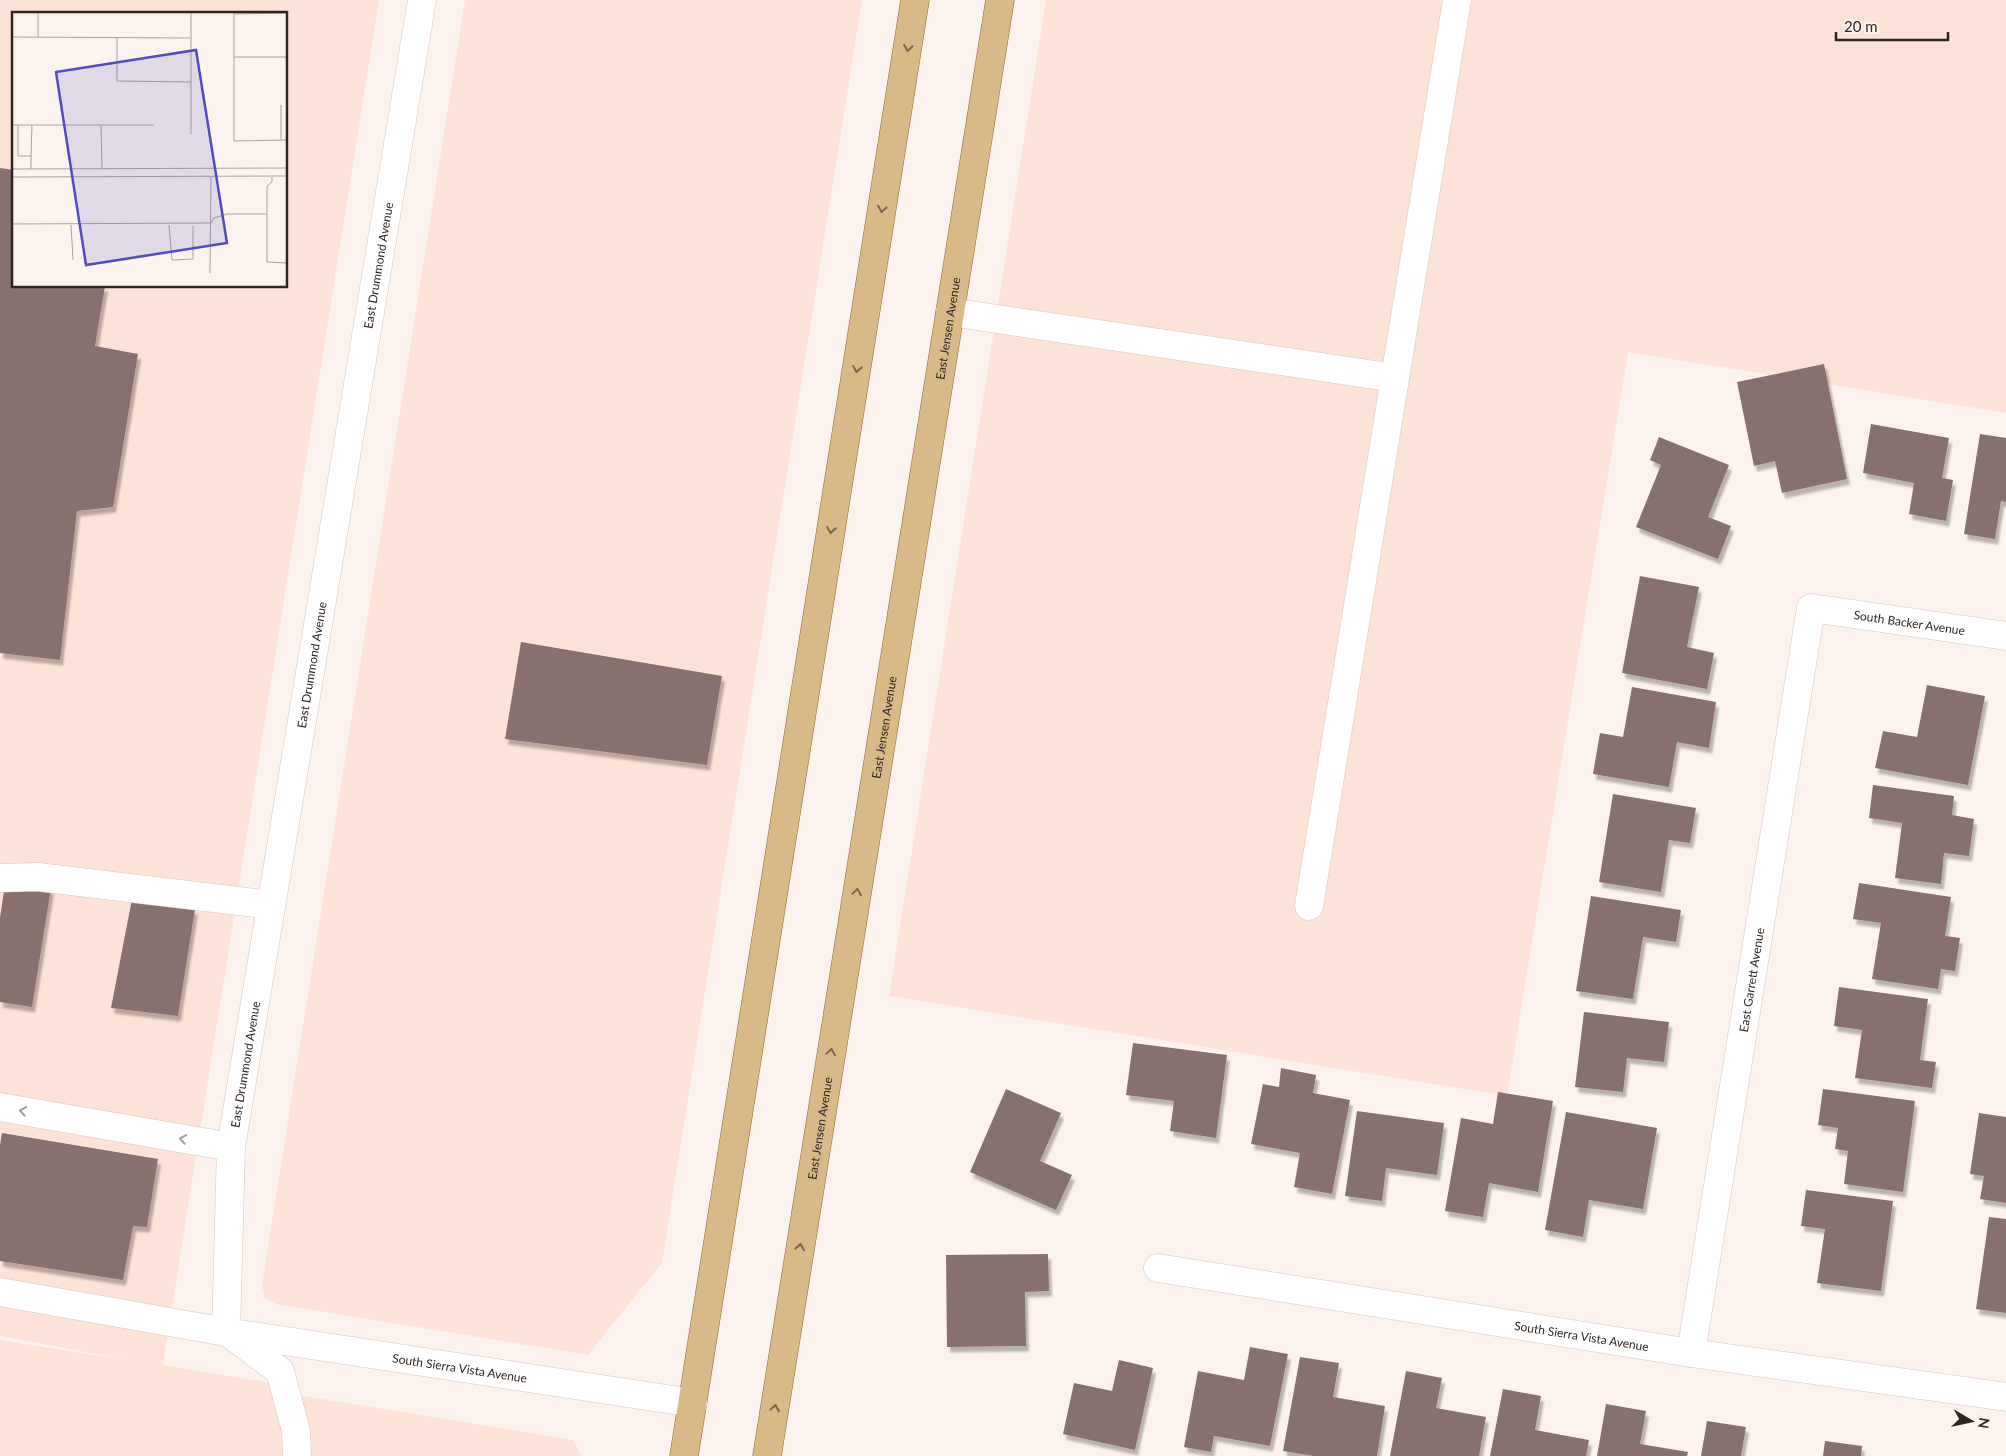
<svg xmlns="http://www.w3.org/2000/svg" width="2006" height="1456" font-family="Lato,sans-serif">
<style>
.built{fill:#fde3d7;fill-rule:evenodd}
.building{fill:#88706e;filter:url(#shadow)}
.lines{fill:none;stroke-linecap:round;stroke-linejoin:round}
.minor-casing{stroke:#dcc5b9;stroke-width:29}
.major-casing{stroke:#8e6730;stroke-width:29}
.minor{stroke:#fff;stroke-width:28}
.major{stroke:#dab988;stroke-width:28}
.oneway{stroke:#7c684f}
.oneway2{stroke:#a19d9b}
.labels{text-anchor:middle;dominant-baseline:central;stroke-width:4.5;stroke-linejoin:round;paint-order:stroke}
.street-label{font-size:12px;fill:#2f2621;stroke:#fcf3ee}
.inset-road{fill:none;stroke:#aaa19c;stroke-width:1}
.view{fill:#514ac1;fill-opacity:0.15;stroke:#514ac1;stroke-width:2.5}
.inset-edge{fill:none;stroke:#2f2621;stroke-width:2.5}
</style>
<defs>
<filter id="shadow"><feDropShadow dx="3" dy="5.5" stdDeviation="1" flood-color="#0004"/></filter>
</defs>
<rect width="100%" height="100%" fill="#fcf3ee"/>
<g class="built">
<path d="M0,0H379L163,1365L279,1384V1392L574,1440L581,1456H0V1340L128,1360L0,1336ZM14,14H286V286H14Z"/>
<path d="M465,0H862L662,1263L588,1355L276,1304L265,1298L262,1285Z"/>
<path d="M1046,0H2006V413L1628,352L1507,1096L889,996Z"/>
</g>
<g class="building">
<path d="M0,168L14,170V286H105L95,346L138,354L113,507L77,511L60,660L0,653Z"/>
<path d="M1824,364L1847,479L1782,493L1775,461L1754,466L1737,382Z"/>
<path d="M1871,424L1949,438L1942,478L1953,480L1946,521L1909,514L1914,483L1863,473Z"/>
<path d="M1980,434L2006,438V502L2001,501L1995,539L1964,534Z"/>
<path d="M1659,437L1729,465L1708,517L1731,526L1718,559L1636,527L1661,465L1650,460Z"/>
<path d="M1640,576L1699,587L1687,647L1714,653L1707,689L1622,673Z"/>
<path d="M521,642L722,676L707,765L505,739Z"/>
<path d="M1927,685L1985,696L1968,785L1875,768L1883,731L1917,737Z"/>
<path d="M1632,687L1716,702L1709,748L1677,742L1669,787L1593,774L1600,733L1623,737Z"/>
<path d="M1873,785L1954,796L1952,815L1974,819L1969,856L1944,853L1941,884L1895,878L1902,823L1869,818Z"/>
<path d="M1613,794L1696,808L1690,843L1669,840L1661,892L1599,882Z"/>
<path d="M1859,883L1951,897L1945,936L1960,938L1955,971L1941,969L1938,989L1872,979L1881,923L1853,919Z"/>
<path d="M5,884L51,888L32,1007L0,1002V918Z"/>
<path d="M1591,896L1681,910L1676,942L1643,937L1633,999L1576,991Z"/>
<path d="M132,899L195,909L178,1016L111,1008Z"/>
<path d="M1839,987L1928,999L1920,1060L1936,1062L1932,1088L1855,1078L1862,1030L1834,1026Z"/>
<path d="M1584,1012L1669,1022L1664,1062L1627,1058L1623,1092L1575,1087Z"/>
<path d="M1133,1043L1227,1055L1216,1138L1170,1131L1174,1101L1126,1095Z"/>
<path d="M1281,1068L1316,1075L1313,1093L1350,1100L1332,1194L1294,1187L1300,1153L1251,1144L1263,1084L1279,1087Z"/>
<path d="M1006,1089L1061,1113L1040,1161L1072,1175L1056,1210L970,1172Z"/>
<path d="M1823,1089L1915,1101L1903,1192L1844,1184L1848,1151L1835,1149L1838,1128L1818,1125Z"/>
<path d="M1498,1092L1553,1101L1538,1192L1489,1183L1483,1217L1445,1211L1461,1118L1493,1124Z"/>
<path d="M1357,1111L1444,1123L1437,1175L1386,1168L1382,1201L1345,1196Z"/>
<path d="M1566,1112L1657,1128L1643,1209L1589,1200L1583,1237L1545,1230Z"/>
<path d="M1979,1113L2006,1117V1203L1980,1199L1984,1176L1970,1174Z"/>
<path d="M2,1133L158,1159L147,1227L133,1226L123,1280L0,1261V1145Z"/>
<path d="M1806,1190L1893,1201L1881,1291L1817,1283L1825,1229L1801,1226Z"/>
<path d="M1989,1217L2006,1219V1313L1976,1309Z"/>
<path d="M1048,1254L1049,1291L1025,1292L1026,1346L947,1347L946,1255Z"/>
<path d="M1250,1347L1288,1354L1270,1446L1214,1436L1211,1452L1184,1447L1198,1371L1244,1380Z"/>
<path d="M1300,1357L1339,1363L1333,1397L1385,1406L1377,1456H1314L1283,1451Z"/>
<path d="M1119,1360L1153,1368L1135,1450L1063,1434L1074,1383L1112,1391Z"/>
<path d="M1406,1371L1442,1378L1436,1408L1486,1417L1479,1456H1390Z"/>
<path d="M1503,1389L1541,1396L1535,1430L1589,1440L1586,1456H1490Z"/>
<path d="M1606,1404L1646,1411L1640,1444L1688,1452L1687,1456H1597Z"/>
<path d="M1707,1421L1746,1427L1741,1456H1701Z"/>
<path d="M1825,1441L1862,1446L1861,1456H1823Z"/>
</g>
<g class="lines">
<g class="minor-casing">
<g id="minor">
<path d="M950,312L1395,378L1309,906"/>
<path d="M1395,378L1457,0"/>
<path d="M0,878L38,877L271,905"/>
<path d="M0,1107L231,1147"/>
<path id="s1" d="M1158,1268L1691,1353L2006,1397"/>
<path id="s2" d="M0,1292L226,1332L693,1403"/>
<path id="s3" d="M226,1332L231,1147L422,0"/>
<path d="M230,1334L280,1371L296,1431L297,1456"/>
<path id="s4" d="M1691,1353L1811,608L2006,636"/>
</g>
</g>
<g class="major-casing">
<g id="major">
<path d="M684,1456L915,0"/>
<path id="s5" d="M767,1456L1000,0"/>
</g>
</g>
<use href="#minor" class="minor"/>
<use href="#major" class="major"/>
</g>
<defs><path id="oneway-chevron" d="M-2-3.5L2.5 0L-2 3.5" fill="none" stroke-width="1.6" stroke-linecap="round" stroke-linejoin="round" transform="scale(1.25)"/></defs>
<g class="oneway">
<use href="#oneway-chevron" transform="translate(908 48) rotate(99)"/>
<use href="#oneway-chevron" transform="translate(882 209) rotate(99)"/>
<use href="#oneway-chevron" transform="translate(857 369) rotate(99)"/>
<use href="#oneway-chevron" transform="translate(831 530) rotate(99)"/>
<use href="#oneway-chevron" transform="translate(857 892) rotate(-81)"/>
<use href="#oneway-chevron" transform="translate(831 1052) rotate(-81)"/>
<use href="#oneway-chevron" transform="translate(800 1247) rotate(-81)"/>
<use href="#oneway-chevron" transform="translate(775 1408) rotate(-81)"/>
</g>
<g class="oneway2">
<use href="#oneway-chevron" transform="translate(23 1111) rotate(-170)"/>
<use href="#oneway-chevron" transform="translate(183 1139) rotate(-170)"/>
</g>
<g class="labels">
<g class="street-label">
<text stroke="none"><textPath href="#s3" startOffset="1079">East Drummond Avenue</textPath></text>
<text stroke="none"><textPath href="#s5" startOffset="1142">East Jensen Avenue</textPath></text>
<text stroke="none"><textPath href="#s4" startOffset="854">South Backer Avenue</textPath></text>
<text stroke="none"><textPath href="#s3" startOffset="674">East Drummond Avenue</textPath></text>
<text stroke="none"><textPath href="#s5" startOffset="738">East Jensen Avenue</textPath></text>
<text stroke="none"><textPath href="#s4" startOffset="378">East Garrett Avenue</textPath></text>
<text stroke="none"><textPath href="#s3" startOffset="269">East Drummond Avenue</textPath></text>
<text stroke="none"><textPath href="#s5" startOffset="332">East Jensen Avenue</textPath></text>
<text stroke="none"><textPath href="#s1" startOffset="429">South Sierra Vista Avenue</textPath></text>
<text stroke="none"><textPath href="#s2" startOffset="466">South Sierra Vista Avenue</textPath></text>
</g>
</g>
<g transform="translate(12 12)">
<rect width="275" height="275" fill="#fcf3ee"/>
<path class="inset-road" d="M179,0V122M222,0V129L275,128M222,2L275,1M0,25L178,26M26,25V0M105,25V69L179,70M222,45H275M269,93V128M0,113H6V144H19V157M6,113H89M19,144L20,113M0,157L275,156M90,157L89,113H142M0,165L275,164M260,165V170L255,174V250L275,251M199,211L202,206L215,202H255M0,212L199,211M59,213L61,248M157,213L160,248L181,247V214M198,261L199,165"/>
<path class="view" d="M184,38L215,231L74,253L44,60Z"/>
<rect width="275" height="275" class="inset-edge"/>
</g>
<g transform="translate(1971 1421) rotate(99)" stroke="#fcf3ee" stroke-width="4" paint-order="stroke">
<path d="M0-4L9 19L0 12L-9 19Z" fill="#2f2621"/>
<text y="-8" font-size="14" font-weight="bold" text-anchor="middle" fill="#2f2621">N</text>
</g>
<path d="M1836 32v8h112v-8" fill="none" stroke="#2f2621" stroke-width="2.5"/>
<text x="1844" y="32" font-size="15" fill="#2f2621" stroke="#fcf3ee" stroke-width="4" paint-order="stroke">20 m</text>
</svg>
